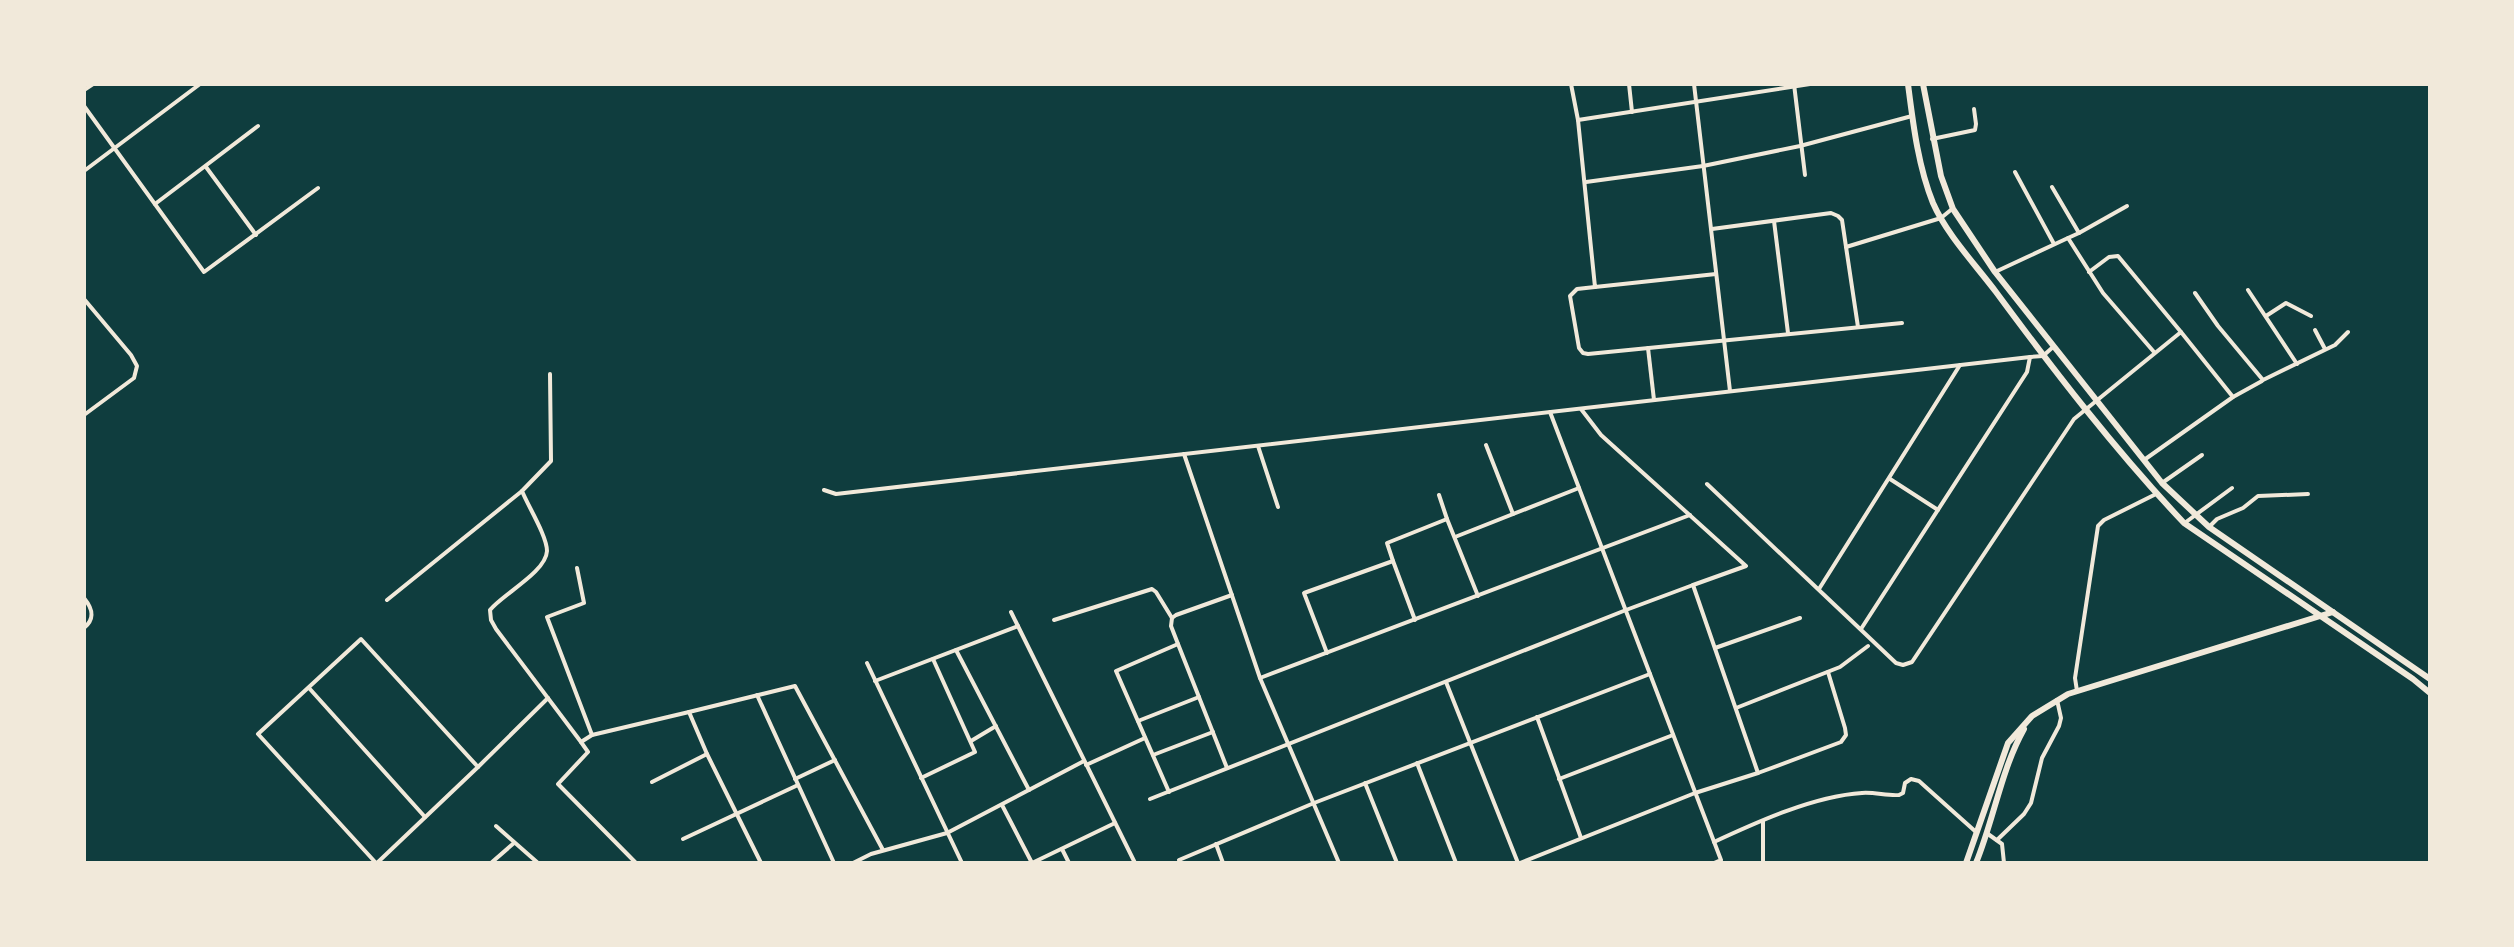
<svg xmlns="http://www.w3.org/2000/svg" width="2514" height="947" font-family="'PT Serif',serif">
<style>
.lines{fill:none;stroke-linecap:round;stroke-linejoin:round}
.minor{stroke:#f1e9da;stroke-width:4}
.secondary{stroke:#f1e9da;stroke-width:6}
</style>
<rect width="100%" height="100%" fill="#0f3d3e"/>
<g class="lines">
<g class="minor">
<path d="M1571,84L1578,120"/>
<path d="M1629,84L1632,112"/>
<path d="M1694,84L1730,391"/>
<path d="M1794,84L1805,175"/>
<path d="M84,90L93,84"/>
<path d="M84,106L204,272L318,188"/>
<path d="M1932,139L1975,130L1976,124L1974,109"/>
<path d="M206,167L256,235"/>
<path d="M84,171L200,84"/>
<path d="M2015,172L2054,244"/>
<path d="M1586,182L1703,166L1800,146L1912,116"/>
<path d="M2052,187L2079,233L2068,238L2103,293L2154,352"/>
<path d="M155,204L258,126"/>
<path d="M1774,221L1788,333"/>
<path d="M1712,229L1831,213L1838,216L1842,220L1858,327"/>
<path d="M2079,233L2127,206"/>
<path d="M1846,247L1941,218L1952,209"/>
<path d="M1995,272L2068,238"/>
<path d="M2089,272L2109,257L2118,256L2181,332"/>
<path d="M1716,274L1595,287L1578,120L1810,84"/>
<path d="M1595,287L1577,289L1570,296L1579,348L1583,353L1588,354L1902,323"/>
<path d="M2248,290L2297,364"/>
<path d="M2195,293L2218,326L2263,380L2335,345L2348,332"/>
<path d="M84,299L131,355L137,366L134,378L84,415"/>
<path d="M2266,316L2286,303L2311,316"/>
<path d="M2315,330L2325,349"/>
<path d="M1648,348L1654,400"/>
<path d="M550,374L551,461L522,491C528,506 547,536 547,551C546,572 503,594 490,610L491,620L496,629L581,742"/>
<path d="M2233,397L2262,381"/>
<path d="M1581,409L1601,435L1746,566L1693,585"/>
<path d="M1550,412L1721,860L1714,863"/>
<path d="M1486,445L1513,514"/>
<path d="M1258,446L1278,507"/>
<path d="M1184,454L1260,678L1339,863"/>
<path d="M1890,479L1938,510"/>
<path d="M2162,483L2202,455"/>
<path d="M1707,484L1896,663L1903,665L1912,662L2074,419L2181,332L2233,397L2144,460"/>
<path d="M824,490L836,494L2030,357L2043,356L2053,347"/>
<path d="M1439,495L1447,519"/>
<path d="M2186,522L2232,488"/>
<path d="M2209,527L2217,519L2243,508L2258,496L2308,494"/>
<path d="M1455,537L1579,488"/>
<path d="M1393,561L1387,543L1447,519L1478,596"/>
<path d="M577,568L584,603L547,617L592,735L689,712L707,754L761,863"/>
<path d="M1819,589L1960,365"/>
<path d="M84,598C93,609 95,619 84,628"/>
<path d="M387,600L522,491"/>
<path d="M1011,612L1135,863"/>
<path d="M1054,620L1152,589L1156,592L1172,618"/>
<path d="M1861,629L2027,372L2030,357"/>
<path d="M1178,644L1171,626L1172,618L1176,615L1232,595"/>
<path d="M1715,648L1800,618"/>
<path d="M956,650L1029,790"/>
<path d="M1327,653L1304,593L1393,561L1415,620"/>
<path d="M867,663L962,863"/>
<path d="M1260,678L1690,515"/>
<path d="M875,681L1018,626"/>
<path d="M1446,682L1518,863"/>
<path d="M309,688L425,817"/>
<path d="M2077,691L2075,678L2098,526L2104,520L2156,494"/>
<path d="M757,695L834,863"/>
<path d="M1736,708L1840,667L1868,646"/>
<path d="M689,712L795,686L883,850"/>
<path d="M1537,717L1581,838"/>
<path d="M1138,721L1199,697"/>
<path d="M592,735L581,742L588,752L558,784L636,863"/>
<path d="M971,741L996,726"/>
<path d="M1153,755L1213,732"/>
<path d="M1417,763L1456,863"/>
<path d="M1086,765L1145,738"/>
<path d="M478,767L548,698"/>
<path d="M1758,773L1841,742L1846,735L1845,728L1828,672"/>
<path d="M921,778L975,752L933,659"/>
<path d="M795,779L835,760"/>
<path d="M1559,779L1673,735"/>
<path d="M652,782L707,754"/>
<path d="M1365,783L1397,863"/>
<path d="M1169,792L1116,671L1178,644L1227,768"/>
<path d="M1150,799L1626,610L1693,585L1758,773L1695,793L1520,863"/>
<path d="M1002,805L1032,863"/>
<path d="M1763,821V863"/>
<path d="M496,826L538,863"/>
<path d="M1988,834L2002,844L2004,863"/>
<path d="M683,839L798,785"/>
<path d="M1997,840L2024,814L2031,803L2042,758L2059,726L2061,718L2057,700"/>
<path d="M1714,842C1757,822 1814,796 1862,793C1875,792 1887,796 1899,795L1903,793L1905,783L1911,779L1919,781L1976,832"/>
<path d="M1216,844L1223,863"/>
<path d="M1062,849L1069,863"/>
<path d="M1179,860L1314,803L1650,674"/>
<path d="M376,863L258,734L361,639L478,767L377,863"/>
<path d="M491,863L514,843"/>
<path d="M853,863L871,854L947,833L1084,761"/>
<path d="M1032,863L1115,823"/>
</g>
<g class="secondary">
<path d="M1908,84C1913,123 1918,166 1933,203C1947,235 1975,264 1996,292C2055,372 2116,451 2184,523L2413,679L2430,693"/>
<path d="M1923,84L1941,176L1953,209L1995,272L2162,483L2209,527L2430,679"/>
<path d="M1966,863L2008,743L2032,716L2068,694L2333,612"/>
<path d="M1976,863C1994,819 2001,770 2024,729"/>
</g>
</g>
<rect width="2514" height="947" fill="none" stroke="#f1e9da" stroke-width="172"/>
</svg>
